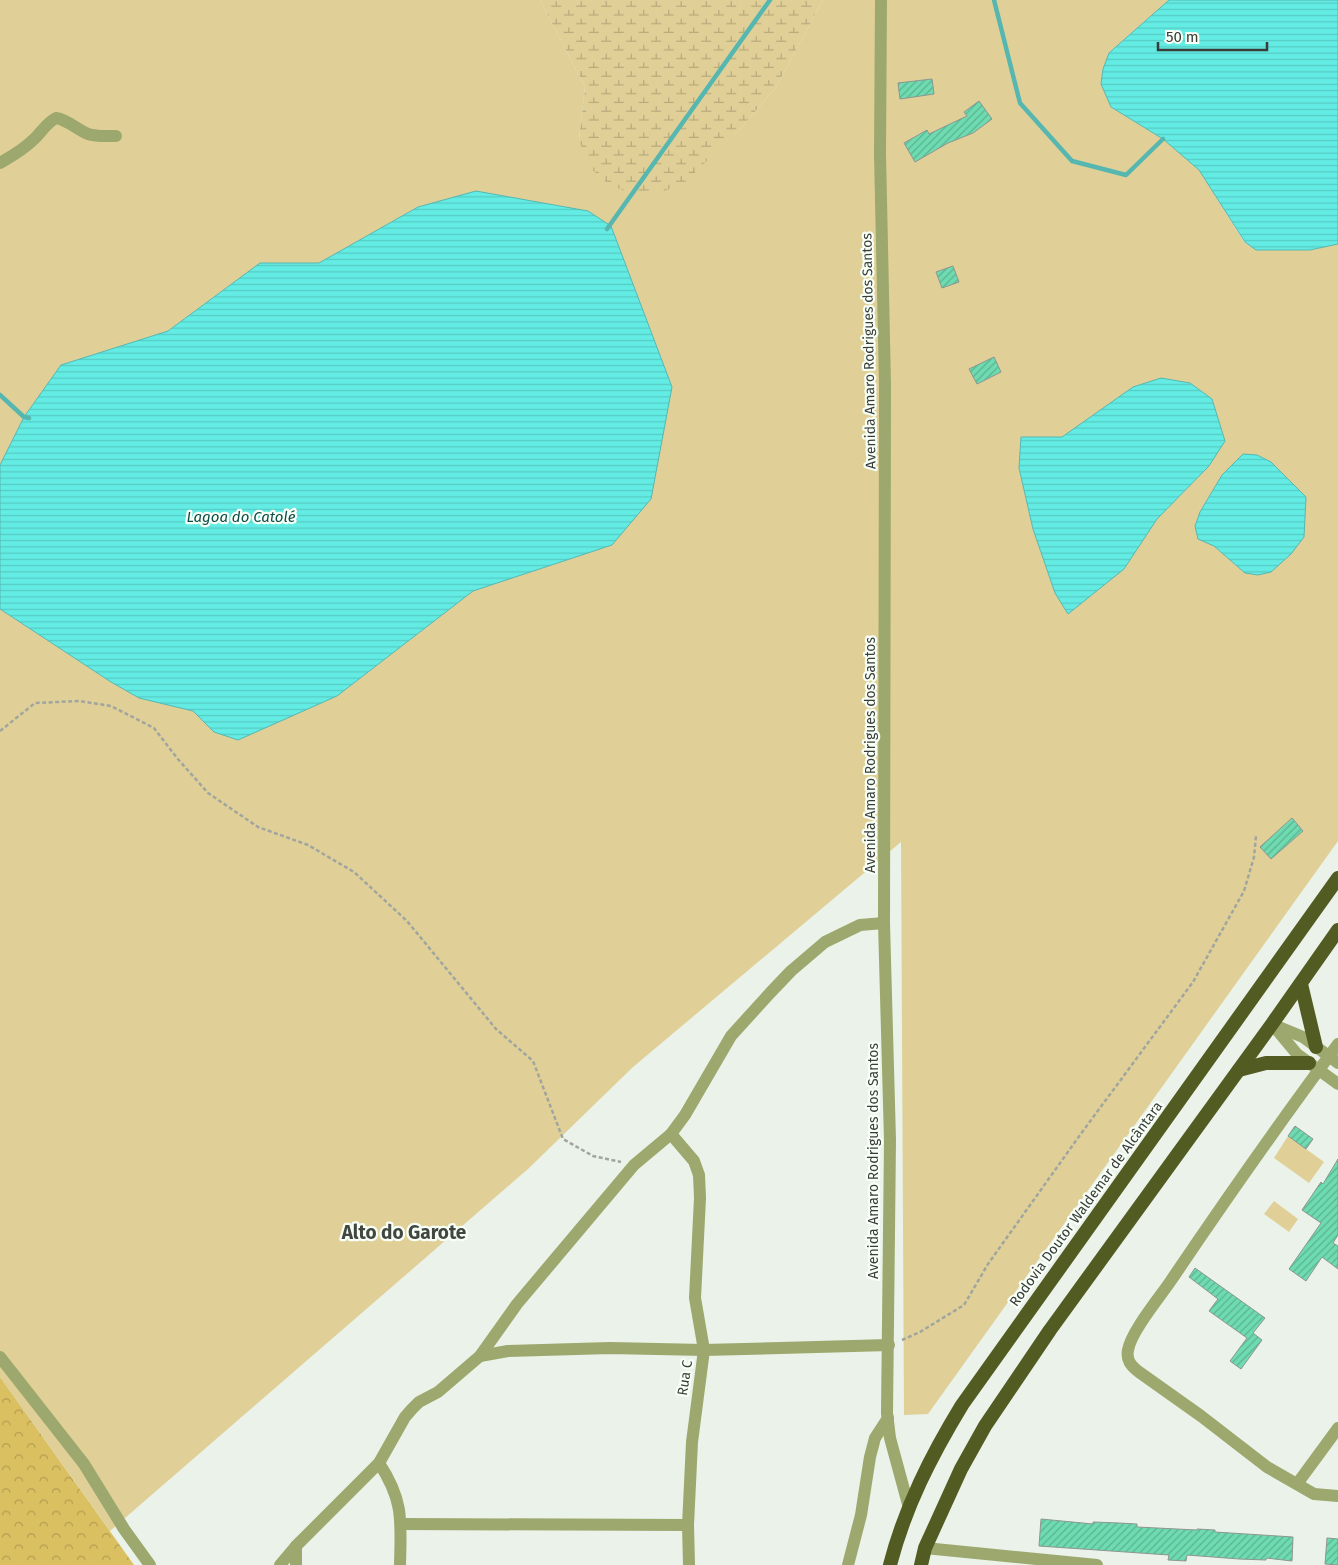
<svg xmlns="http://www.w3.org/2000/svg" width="1338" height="1565" font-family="'Fira Sans',sans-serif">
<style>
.green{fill:#e0d097;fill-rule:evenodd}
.forest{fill:url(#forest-crowns)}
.wetland{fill:url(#wetland-marsh)}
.water{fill:url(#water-rules);stroke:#56b7b1}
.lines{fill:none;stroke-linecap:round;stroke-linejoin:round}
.stream{stroke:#56b7b1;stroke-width:4.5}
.building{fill:url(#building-hatch);stroke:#8c9691}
.path{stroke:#a0a69f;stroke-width:2.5;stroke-dasharray:4 2.5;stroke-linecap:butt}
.minor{stroke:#9ca86d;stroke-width:12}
.trunk{stroke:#525b21;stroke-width:14}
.labels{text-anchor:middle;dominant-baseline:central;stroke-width:4.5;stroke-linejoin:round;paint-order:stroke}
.street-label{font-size:14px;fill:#393c39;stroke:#f7fff6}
.water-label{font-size:15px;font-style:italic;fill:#0e4c49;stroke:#f7fff6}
.district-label{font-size:19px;font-weight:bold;fill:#414740;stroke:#f7fff6}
</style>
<defs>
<pattern id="forest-crowns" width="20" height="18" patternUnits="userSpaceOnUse" patternTransform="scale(1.25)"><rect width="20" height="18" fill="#dbc061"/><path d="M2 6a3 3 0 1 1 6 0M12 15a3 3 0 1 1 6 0" fill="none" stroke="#b39d51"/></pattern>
<pattern id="wetland-marsh" width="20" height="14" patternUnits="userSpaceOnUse" patternTransform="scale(1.25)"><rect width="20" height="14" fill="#e0d097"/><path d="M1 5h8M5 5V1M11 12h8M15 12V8" fill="none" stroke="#b7aa7c"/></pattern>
<pattern id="water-rules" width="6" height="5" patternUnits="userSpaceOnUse" patternTransform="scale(1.25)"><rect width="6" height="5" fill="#63ece4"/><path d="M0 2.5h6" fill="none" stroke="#57cbc4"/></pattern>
<pattern id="building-hatch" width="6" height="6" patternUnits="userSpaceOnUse" patternTransform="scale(1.25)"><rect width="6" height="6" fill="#6edbb1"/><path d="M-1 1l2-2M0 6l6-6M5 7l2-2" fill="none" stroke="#5bb391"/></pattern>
</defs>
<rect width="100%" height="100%" fill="#eaf2e9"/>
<g class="green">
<path d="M0,0H540L585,87L579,139L723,145L742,127L776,87L823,0H1169L1109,53L1111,107L1163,139L1199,170L1244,242L1256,250H1310L1338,244V841L928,1414L904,1415L901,842L633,1067L528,1169L110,1531L0,1377V609L111,682L139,698L193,711L214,732L337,696L473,591L612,545L418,207L319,263L260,264L168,331L62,365L0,465ZM1021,437H1062L1209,466L1157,519L1124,569L1055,593L1033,529L1019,468ZM1243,454L1245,573L1214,546L1200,512L1222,475Z"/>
<path d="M1288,1136L1324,1162L1309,1183L1274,1158Z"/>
<path d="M1274,1201L1298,1219L1289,1232L1264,1214Z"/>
</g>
<path class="forest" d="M0,1377L134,1565H0Z"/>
<path class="wetland" d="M540,0H823L776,87L742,127L685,182L660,193L634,195L608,184L588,166L579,139L585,87Z"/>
<g class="water">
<path d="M1169,0H1338V244L1310,250H1256L1245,242L1199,170L1163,139L1111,107L1101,84L1103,69L1109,53Z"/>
<path d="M476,191L588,211L611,226L672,387L651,499L612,545L473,591L337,696L238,740L214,732L193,711L139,698L111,682L0,609V465L24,417L61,365L168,331L260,263H319L418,207Z"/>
<path d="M1161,378L1190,383L1212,399L1225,441L1209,466L1157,519L1124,569L1068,614L1055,593L1033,529L1019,468L1021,437H1062L1133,387Z"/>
<path d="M1243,454L1257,455L1271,462L1306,497L1304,537L1291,554L1271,572L1258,575L1245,573L1214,546L1198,539L1195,526L1200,512L1222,475Z"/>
</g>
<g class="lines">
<g class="stream">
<path d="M994,0L1020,103L1072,161L1126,175L1163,139"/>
<path d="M607,229L770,0"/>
<path d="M0,395L24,417L29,418"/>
</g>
</g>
<g class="building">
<path d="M932,79L934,94L900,99L898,83Z"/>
<path d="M979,101L992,119L973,133L948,143L915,162L904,143L927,130L929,134L967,116L964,112Z"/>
<path d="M953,266L959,282L942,288L936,272Z"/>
<path d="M994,357L1001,372L977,384L969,369Z"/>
<path d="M1292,818L1303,831L1271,859L1260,847Z"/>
<path d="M1295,1126L1313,1139L1306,1149L1288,1136Z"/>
<path d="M1338,1159V1235L1333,1243L1338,1246V1269L1322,1257L1306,1281L1289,1269L1321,1223L1302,1210L1321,1182L1323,1184Z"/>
<path d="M1195,1268L1265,1318L1253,1333L1262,1340L1241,1369L1230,1361L1247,1338L1209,1311L1218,1299L1189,1277Z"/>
<path d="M1041,1519L1093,1524V1522L1119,1523L1137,1524V1527L1197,1530V1529L1215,1530V1532L1293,1537L1292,1561L1266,1558V1560L1239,1559L1187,1555L1186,1561L1168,1560L1169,1555L1039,1546Z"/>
<path d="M1327,1538L1338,1539V1565L1325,1564Z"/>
</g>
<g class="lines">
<g class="path">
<path d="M0,731L35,703L79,701L111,706L154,728L177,758L208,793L258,827L308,845L354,872L407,921L496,1029L533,1061L563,1139L593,1156L621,1162"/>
<path d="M902,1340L920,1332L964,1305L988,1264L1080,1135L1193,982L1244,891L1254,857L1256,836"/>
</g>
<g class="minor">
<path d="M881,0L880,154L885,384L884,923L890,1140L887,1413L890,1438L909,1508"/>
<path d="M0,163C12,156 23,150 33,140C41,133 46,123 56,118C68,120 76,129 88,134C97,137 106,136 116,136"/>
<path d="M1272,1024L1297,1054L1338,1084"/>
<path d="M1274,1025L1303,1037L1338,1063"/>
<path d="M1338,1044C1280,1122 1224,1202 1170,1282C1159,1298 1131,1332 1128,1350C1126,1360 1131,1366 1139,1372L1201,1416L1267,1467L1314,1494L1338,1496"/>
<path d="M671,1134L694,1161L699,1175L700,1198L695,1298L704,1350L692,1442L688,1525L689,1565"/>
<path d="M480,1356L508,1351L610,1348L704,1350L889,1345"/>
<path d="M0,1357L84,1464L124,1529L150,1565"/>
<path d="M379,1463C404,1501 401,1521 400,1565"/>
<path d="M1297,1484L1338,1428"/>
<path d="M401,1524L688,1525"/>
<path d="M296,1546V1565"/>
<path d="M925,1548L1097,1565"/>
<path d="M280,1565L296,1546L379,1463L405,1417L412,1409L419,1402L438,1392L480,1356L517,1304L634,1165L671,1134L685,1115L731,1036L770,993L791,971L825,942L860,925L884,923"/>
<path d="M848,1565L861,1515L870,1457L875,1438L888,1418"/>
</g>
<g class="trunk">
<path d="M1301,984L1316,1047"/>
<path d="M1239,1070L1266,1063H1309"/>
<path d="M890,1565C905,1507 931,1456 962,1405L1338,878"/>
<path d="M921,1565L925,1548L961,1469L985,1426L1050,1330L1272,1024L1338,930"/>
</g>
</g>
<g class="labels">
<g class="street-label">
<text transform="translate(869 351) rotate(-91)">Avenida Amaro Rodrigues dos Santos</text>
<text transform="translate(870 755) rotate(-90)">Avenida Amaro Rodrigues dos Santos</text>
<text transform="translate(873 1161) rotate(-90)">Avenida Amaro Rodrigues dos Santos</text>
<text transform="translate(1086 1204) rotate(-54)">Rodovia Doutor Waldemar de Alcântara</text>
<text transform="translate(685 1378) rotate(-81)">Rua C</text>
</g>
<g class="water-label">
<text x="241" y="517">Lagoa do Catolé</text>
</g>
<g class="district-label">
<text x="404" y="1232">Alto do Garote</text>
</g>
</g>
<path d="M1158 42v8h109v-8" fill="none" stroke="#393c39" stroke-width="2.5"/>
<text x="1166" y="42" font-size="15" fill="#393c39" stroke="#f7fff6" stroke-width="4" paint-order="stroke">50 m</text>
</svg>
